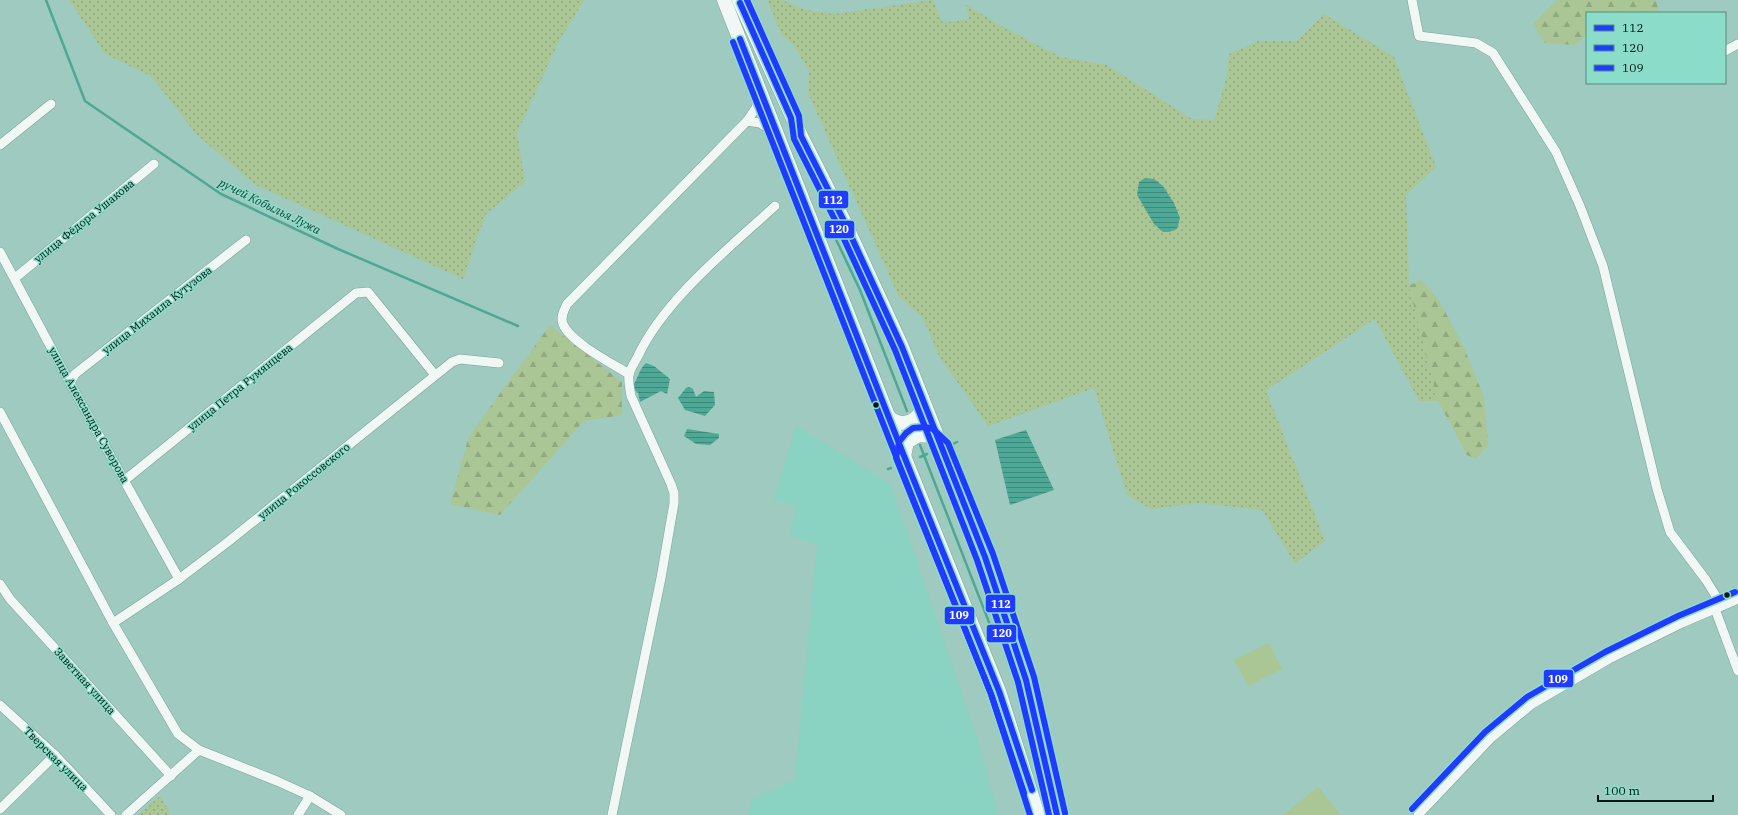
<svg xmlns="http://www.w3.org/2000/svg" width="1738" height="815" font-family="'IBM Plex Serif',serif">
<style>
.built{fill:#8ad2c1}
.grass{fill:url(#grass-dots)}
.forest{fill:url(#forest-firs)}
.garden{fill:#aac695}
.water{fill:url(#water-rules)}
.lines{fill:none;stroke-linecap:round;stroke-linejoin:round}
.stream{stroke:#4ea896;stroke-width:2.5}
.minor-casing{stroke:#7ea199;stroke-width:10}
.highway-casing{stroke:#7ea199;stroke-width:15}
.minor{stroke:#f0f7f5;stroke-width:9}
.highway{stroke:#f0f7f5;stroke-width:14}
.bus-1-casing{stroke:#8bddc9;stroke-width:9}
.bus-2-casing{stroke:#8bddc9;stroke-width:9}
.bus-3-casing{stroke:#8bddc9;stroke-width:9}
.bus-1{stroke:#1f3bff;stroke-width:6}
.bus-2{stroke:#1f3bff;stroke-width:6}
.bus-3{stroke:#1f3bff;stroke-width:6}
.bus-dot{fill:#001611;stroke:#8bddc9;stroke-width:1.5}
.labels{text-anchor:middle;dominant-baseline:central;stroke-width:3;stroke-linejoin:round;paint-order:stroke}
.street-label{font-size:11px;fill:#001611;stroke:#8bddc9}
.water-label{font-size:12px;font-style:italic;fill:#1e3d36;stroke:#8bddc9}
.line-badge{stroke:#8bddc9;stroke-width:1.5}
.badge-label{font-size:11px;text-anchor:middle;font-weight:bold;fill:#fff}
</style>
<defs>
<pattern id="grass-dots" width="8" height="8" patternUnits="userSpaceOnUse"><rect width="8" height="8" fill="#aac695"/><path d="M2 2h.1M6 6h.1" fill="none" stroke="#90a97f" stroke-width="1.8" stroke-linecap="round"/></pattern>
<pattern id="forest-firs" width="22" height="20" patternUnits="userSpaceOnUse"><rect width="22" height="20" fill="#aac695"/><path d="M5 1l3.5 6h-7zM16 11l3.5 6h-7z" fill="#90a97f"/></pattern>
<pattern id="water-rules" width="6" height="5" patternUnits="userSpaceOnUse"><rect width="6" height="5" fill="#4ea896"/><path d="M0 2.5h6" fill="none" stroke="#3e8879"/></pattern>
</defs>
<rect width="100%" height="100%" fill="#9ecabf"/>
<path class="built" d="M796,426L890,483L979,744L998,815H748L752,799L795,780L817,545L790,535L796,506L774,500Z"/>
<g class="grass">
<path d="M69,0H584L558,43L517,133L525,182L486,214L463,279L256,185L196,134L151,76L105,54Z"/>
<path d="M767,0H782L803,9L833,14L933,0L943,23L969,19L966,4L997,24L1061,57L1107,65L1192,119L1214,120L1227,76L1229,54L1259,41H1297L1324,14L1394,57L1436,167L1406,195L1409,286L1438,401H1419L1375,319L1266,390L1325,541L1295,563L1262,510L1199,503L1151,509L1127,495L1094,388L988,426L939,356L923,318L899,297L808,93L809,71L793,44L782,35Z"/>
<path d="M160,796L168,809L169,815H138Z"/>
</g>
<g class="forest">
<path d="M1557,0H1656L1659,13H1587V35L1574,45L1545,43L1533,24Z"/>
<path d="M1421,279L1439,300L1464,348L1484,397L1488,445L1476,459L1467,455L1438,401L1409,286Z"/>
<path d="M550,325L622,382V415L584,421L500,515L450,504L469,436Z"/>
</g>
<g class="garden">
<path d="M1269,643L1282,669L1248,686L1234,660Z"/>
<path d="M1318,787L1341,815H1283Z"/>
</g>
<g class="water">
<path d="M1145,178L1154,179L1163,186L1174,203L1180,218L1177,229L1169,232H1163L1154,224L1137,195L1139,182Z"/>
<path d="M646,363L654,366L670,379L667,394L661,391L640,402L638,393L632,387C638,379 639,369 646,363Z"/>
<path d="M689,387L693,389L696,397L704,391L714,392L715,405L705,416L685,410L678,398L686,388Z"/>
<path d="M687,429L719,434V438L710,445L696,444L684,436Z"/>
<path d="M1026,430L1054,490L1010,505L995,440Z"/>
</g>
<g class="lines">
<g class="stream">
<path d="M46,0L85,101L120,125L221,194L338,249L518,326"/>
<path d="M832,231L860,290L907,411"/>
<path d="M953,444L957,442"/>
<path d="M920,445L992,630"/>
<path d="M920,457L927,454"/>
<path d="M888,469L891,468"/>
</g>
<g class="minor-casing">
<g id="minor">
<path d="M1412,0L1419,36L1476,43L1493,53L1556,152L1580,206L1603,266L1657,489L1670,532L1706,580L1719,601L1715,609L1738,671"/>
<path d="M1725,51L1738,44"/>
<path d="M747,121L760,123L777,134"/>
<path d="M0,145L51,104"/>
<path d="M0,252L70,383L179,579"/>
<path d="M15,278L154,164"/>
<path d="M629,374C613,364 570,342 563,324C560,317 564,310 567,304L747,121L756,108L760,94"/>
<path d="M70,383L75,374L246,240"/>
<path d="M0,412L113,623L178,734L199,750L277,781L310,796L341,815"/>
<path d="M125,480L356,293L368,292L435,375"/>
<path d="M0,584L10,599L171,776"/>
<path d="M113,623L179,579L229,541L452,362L460,359L499,363"/>
<path d="M0,705L55,755L111,815"/>
<path d="M0,809L55,755"/>
<path d="M126,815L199,750"/>
<path d="M298,815L310,796"/>
<path d="M612,815L661,578L674,503V493L671,484L631,396C630,389 628,382 629,375C630,369 635,362 638,356C664,300 729,248 775,206"/>
<path d="M1418,815L1491,738L1532,704L1609,659L1682,623L1738,599"/>
</g>
</g>
<g class="highway-casing">
<g id="highway">
<path d="M724,0L904,456L999,691L1038,815"/>
<path d="M739,0L801,136L845,223L902,347L985,557L1026,680L1057,815"/>
<path d="M887,415C897,427 914,425 921,411L922,398"/>
<path d="M904,456L907,442L919,435L930,436L940,446"/>
</g>
</g>
<use href="#minor" class="minor"/>
<use href="#highway" class="highway"/>
<g class="bus-1-casing">
<g id="bus-1">
<path d="M747,0L799,116L801,136L845,223L902,347L985,557L1026,680L1057,815"/>
<path d="M740,39L904,456L999,691L1032,790"/>
</g>
</g>
<g class="bus-2-casing">
<g id="bus-2">
<path d="M740,3L791,118L794,139L838,226L895,350L977,560L1018,682L1049,815"/>
<path d="M733,42L897,459L991,694L1024,793"/>
</g>
</g>
<g class="bus-3-casing">
<g id="bus-3">
<path d="M1412,809L1485,732L1527,697L1605,652L1678,616L1735,592"/>
<path d="M1030,815L991,694L896,458L899,442L906,433L913,428L925,427L933,429L948,443L993,554L1034,677L1065,813"/>
</g>
</g>
<use href="#bus-1" class="bus-1"/>
<use href="#bus-2" class="bus-2"/>
<use href="#bus-3" class="bus-3"/>
</g>
<g class="bus-dot">
<circle cx="876" cy="405" r="3.5"/>
<circle cx="1727" cy="595" r="3.5"/>
</g>
<g class="labels">
<g class="street-label">
<text transform="translate(84 221) rotate(-39)">улица Фёдора Ушакова</text>
<text transform="translate(157 310) rotate(-38)">улица Михаила Кутузова</text>
<text transform="translate(240 387) rotate(-39)">улица Петра Румянцева</text>
<text transform="translate(89 415) rotate(61)">улица Александра Суворова</text>
<text transform="translate(304 481) rotate(-39)">улица Рокоссовского</text>
<text transform="translate(85 681) rotate(48)">Заветная улица</text>
<text transform="translate(56 759) rotate(45)">Тверская улица</text>
</g>
<g class="water-label">
<text transform="translate(270 206) rotate(26)">ручей Кобылья Лужа</text>
</g>
</g>
<g class="line-badge">
<rect x="818" y="190" width="31" height="19" rx="4" fill="#1f3bff"/>
<rect x="824" y="220" width="31" height="19" rx="4" fill="#1f3bff"/>
<rect x="985" y="594" width="31" height="19" rx="4" fill="#1f3bff"/>
<rect x="944" y="606" width="31" height="19" rx="4" fill="#1f3bff"/>
<rect x="986" y="624" width="31" height="19" rx="4" fill="#1f3bff"/>
<rect x="1543" y="669" width="31" height="19" rx="4" fill="#1f3bff"/>
</g>
<g class="badge-label">
<text x="833" y="204">112</text>
<text x="839" y="233">120</text>
<text x="1001" y="608">112</text>
<text x="959" y="619">109</text>
<text x="1002" y="637">120</text>
<text x="1558" y="683">109</text>
</g>
<rect x="1586" y="12" width="140" height="72" fill="#8bddc9" stroke="#538d7f"/>
<rect x="1594" y="25" width="20" height="6" fill="#1f3bff" stroke="#538d7f"/>
<text x="1622" y="32" font-size="12" fill="#001611">112</text>
<rect x="1594" y="45" width="20" height="6" fill="#1f3bff" stroke="#538d7f"/>
<text x="1622" y="52" font-size="12" fill="#001611">120</text>
<rect x="1594" y="65" width="20" height="6" fill="#1f3bff" stroke="#538d7f"/>
<text x="1622" y="72" font-size="12" fill="#001611">109</text>
<path d="M1598 795v6h115v-6" fill="none" stroke="#001611" stroke-width="2"/>
<text x="1604" y="795" font-size="12" fill="#001611" stroke="#8bddc9" stroke-width="3" paint-order="stroke">100 m</text>
</svg>
